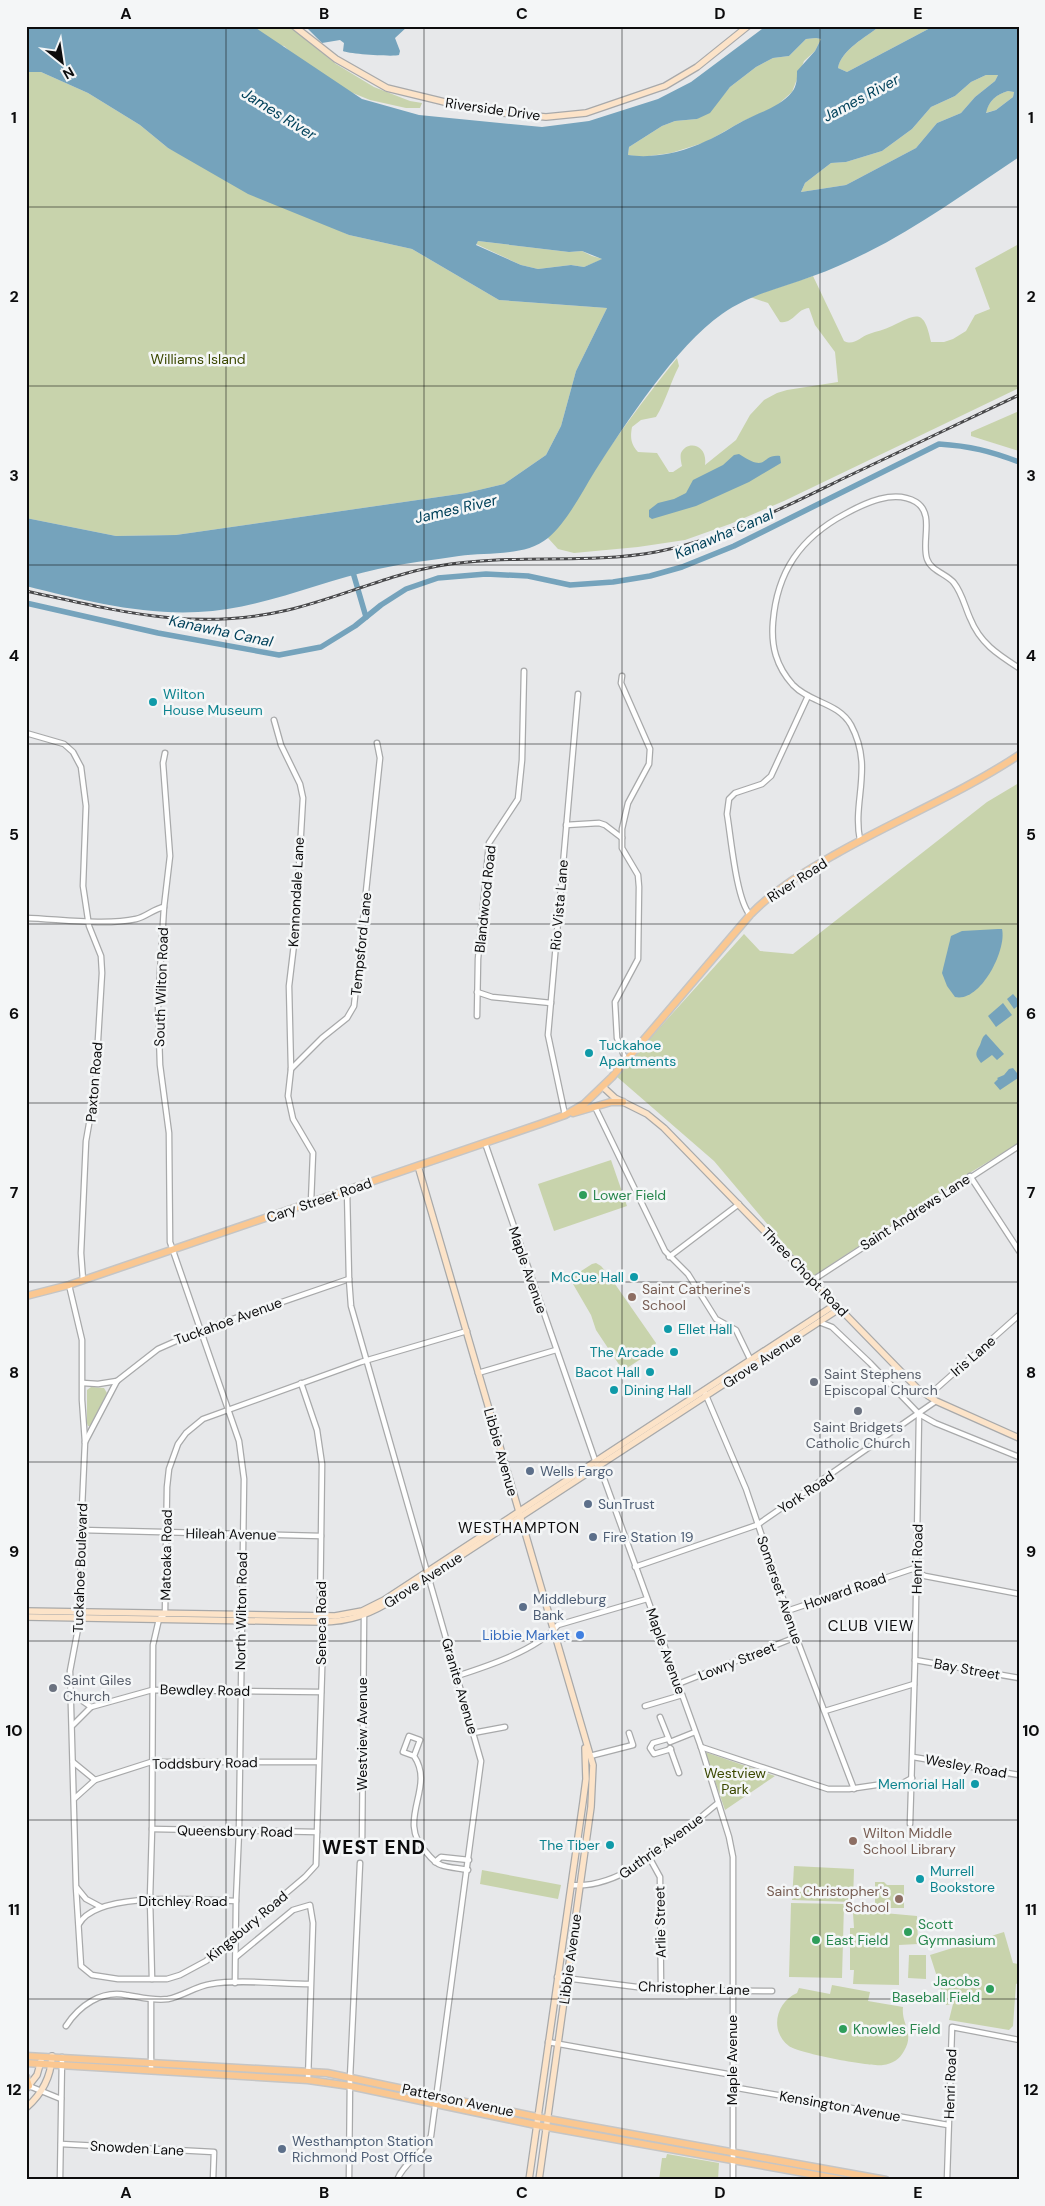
<svg xmlns="http://www.w3.org/2000/svg" width="1045" height="2206" font-family="'DM Sans',sans-serif">
<style>
.green{fill:#c8d3ac}
.water{fill:#75a3bc;fill-rule:evenodd}
.lines{fill:none;stroke-linecap:round;stroke-linejoin:round}
.canal{stroke:#75a3bc;stroke-width:5.5}
.street-casing{stroke:#a8a9aa;stroke-width:7}
.secondary-casing{stroke:#a8a9aa;stroke-width:8}
.primary-casing{stroke:#c5c5c5;stroke-width:9}
.street{stroke:#fff;stroke-width:4.5}
.secondary{stroke:#fce3c8;stroke-width:5.5}
.primary{stroke:#fac791;stroke-width:6}
.rail-casing{stroke:#49494b;stroke-width:3}
.rail{stroke:#f4f6f7;stroke-width:1;stroke-dasharray:4;stroke-linecap:butt}
.grid{fill:none;stroke:#0c0c0d;stroke-width:1;stroke-opacity:0.55}
.culture-dot{fill:#0f9aa8;stroke:#f4f6f7;stroke-width:2}
.leisure-dot{fill:#2e9e5b;stroke:#f4f6f7;stroke-width:2}
.education-dot{fill:#8d6e63;stroke:#f4f6f7;stroke-width:2}
.worship-dot{fill:#6b7280;stroke:#f4f6f7;stroke-width:2}
.service-dot{fill:#5c6f8a;stroke:#f4f6f7;stroke-width:2}
.shop-dot{fill:#3f7fe0;stroke:#f4f6f7;stroke-width:2}
.labels{text-anchor:middle;dominant-baseline:central;stroke-width:5;stroke-linejoin:round;paint-order:stroke}
.street-label{font-size:14px;fill:#0c0c0d;stroke:#f4f6f7}
.park-label{font-size:14px;fill:#3b4800;stroke:#f4f6f7}
.culture-label{font-size:14px;fill:#0d838f;stroke:#f4f6f7;text-anchor:start}
.leisure-label{font-size:14px;fill:#27864d;stroke:#f4f6f7;text-anchor:start}
.education-label{font-size:14px;fill:#785e54;stroke:#f4f6f7;text-anchor:start}
.worship-label{font-size:14px;fill:#5b616d;stroke:#f4f6f7;text-anchor:start}
.service-label{font-size:14px;fill:#4e5e75;stroke:#f4f6f7;text-anchor:start}
.shop-label{font-size:14px;fill:#366cbe;stroke:#f4f6f7;text-anchor:end}
.water-label{font-size:15px;font-style:italic;fill:#00415a;stroke:#f4f6f7}
.neighbourhood-label{font-size:15px;letter-spacing:1px;fill:#0c0c0d;stroke:#f4f6f7}
.district-label{font-size:19px;font-weight:bold;letter-spacing:1px;fill:#0c0c0d;stroke:#f4f6f7}
.neatline{fill:none;stroke:#0c0c0d;stroke-width:2}
.grid-label{font-size:16px;text-anchor:middle;font-weight:bold;fill:#0c0c0d}
</style>
<rect width="100%" height="100%" fill="#e7e8ea"/>
<g class="green">
<path d="M250,26H289L336,64L374,87L410,101L422,103L420,108H406L370,100L343,89L296,57L284,46L271,44Z"/>
<path d="M880,26H934L847,72L838,68C841,50 866,37 880,26Z"/>
<path d="M816,38L821,39L815,51L804,61L792,92L775,107L741,122L706,142L671,153L642,157L628,155L629,147L662,126L675,121L697,119L720,99L730,87L756,67L773,58L789,56L806,39Z"/>
<path d="M26,72H41L88,93L140,125L168,148L349,235L412,249L499,300L607,308L576,371L561,426L546,455L504,484L466,493L176,535L116,536L26,518Z"/>
<path d="M986,75H998L995,81L975,97L961,113L937,123L916,148L846,185L801,192L805,183L831,163L846,162L882,151L912,129L931,107L955,96L971,82Z"/>
<path d="M1008,91L1014,92L1013,97L996,110L985,113C990,100 995,95 1008,91Z"/>
<path d="M478,241L569,252L582,251L592,256L603,259L584,267L571,265L538,269L521,265L476,244Z"/>
<path d="M1019,244V388L784,501L730,524L685,540L638,547L574,553L558,549L548,538C570,510 588,480 608,450C630,418 653,388 677,358L679,366C670,383 666,401 656,417L641,420L632,427C630,438 631,444 638,452L657,453L669,472H673L682,466C681,462 680,456 681,453C687,440 708,444 705,465L736,440L750,415L764,400L777,393L787,390L838,382L835,352L815,325L809,308C796,309 794,324 780,322L768,303L750,297L813,276L844,341C854,346 860,337 869,334C877,331 884,330 892,326C918,313 924,309 931,342H944L953,339L966,331L975,315L990,309L975,268Z"/>
<path d="M1019,411V451L971,436V432Z"/>
<path d="M1019,783V1143L968,1174L812,1277L714,1161L616,1076L744,934L760,951L793,954L987,802Z"/>
<path d="M611,1160L627,1206L554,1231L538,1184Z"/>
<path d="M596,1263L601,1266L608,1274L656,1343L653,1351L627,1368L620,1366L596,1330L591,1315L573,1284L575,1275L592,1264Z"/>
<path d="M91,1387L104,1388L107,1393L90,1426H88L87,1423V1390Z"/>
<path d="M705,1752L775,1776L725,1810Z"/>
<path d="M794,1866L854,1869L853,1902L792,1900Z"/>
<path d="M482,1870L561,1885L558,1899L480,1884Z"/>
<path d="M875,1882H884L887,1885H904V1908H875Z"/>
<path d="M791,1903L844,1904L842,1978L789,1977Z"/>
<path d="M853,1913H884L917,1916L918,1944L899,1945V1985L853,1984L854,1970H850V1928H854Z"/>
<path d="M1004,1932L1013,1963L1018,1964L1019,1983L1016,1984L1013,2026L1009,2030L949,2020L953,2004L946,2005L930,1955Z"/>
<path d="M909,1955H926V1979L908,1978Z"/>
<path d="M832,1985L870,1992L868,2001L903,2007C901,2024 915,2033 904,2051C900,2059 892,2064 883,2065C870,2067 798,2053 789,2046C769,2031 776,2002 797,1993L799,1988L830,1994Z"/>
<path d="M667,2154L719,2163L718,2180H659L662,2158H666Z"/>
</g>
<g class="water">
<path d="M26,26H253L362,99L419,115L542,127L589,121L658,99L691,82L766,26H880C866,37 841,50 838,68L847,72L934,26H1019V157C969,190 920,226 866,253C849,261 831,270 813,276C781,288 751,294 722,314C676,346 626,423 595,471C582,492 567,522 548,538C525,557 487,552 459,556C432,560 405,563 378,569C318,582 261,609 198,612C140,615 82,600 26,586V518L116,536L176,535L466,493L504,484L546,455L561,426L576,371L607,308L499,300L412,249L349,235L248,194L168,148L140,125L88,93L41,72H26ZM816,38L821,39L815,51L797,71C797,78 797,86 792,92C780,107 760,112 743,121C731,127 719,136 706,141C684,152 653,159 628,155L629,147L662,126L675,121L697,119L710,113L730,87L756,67L773,58L789,56L806,39ZM986,75H998L995,81L975,97L961,113L937,123L916,148L846,185L801,192L805,183L831,163L846,162L882,151L912,129L931,107L955,96L971,82ZM1008,91L1014,92L1013,97L996,110L986,113C989,100 996,95 1008,91ZM478,241L569,252L582,251L602,259L584,267L571,265L538,269L521,265L476,245Z"/>
<path d="M305,26H408L395,38L400,51L399,55C394,57 348,54 343,51L344,43L340,40L322,43Z"/>
<path d="M739,454C769,474 760,454 780,456L781,463L749,482L696,506L652,519L649,517V510L658,503L674,499L686,493L693,480L723,465L734,455Z"/>
<path d="M998,929H1002C1007,950 980,1003 955,997L947,986L942,973L951,936L962,931Z"/>
<path d="M1013,994L1019,1001V1005L1014,1009L1007,999Z"/>
<path d="M1003,1003L1012,1015L996,1027L988,1016Z"/>
<path d="M986,1034L1004,1054L997,1060L992,1055L981,1063C975,1055 975,1054 980,1045C982,1040 982,1037 986,1034Z"/>
<path d="M1013,1068L1017,1073L1018,1078L1000,1090L994,1083L998,1079L997,1078L1004,1075L1009,1069Z"/>
</g>
<g class="lines">
<g class="canal">
<path d="M352,569L366,617"/>
<path d="M26,603L158,633L279,655L321,647L355,626L381,605L406,589L438,578L486,574L528,576L570,585L613,582L650,576L682,567L734,546L939,444C970,446 990,451 1019,462"/>
</g>
<g class="street-casing">
<g id="street">
<path d="M622,676L621,683L650,749L649,764L628,803L622,829V848L638,875L639,887L638,959L615,1002L617,1038L626,1061"/>
<path d="M274,720L281,745L300,784L303,798L295,936L289,986L291,1069"/>
<path d="M26,733L64,744L73,752L81,767L86,806L83,886L89,926L101,956L102,973L95,1090L86,1141L81,1253L83,1280"/>
<path d="M165,753L163,763L170,856L164,907L158,1005L160,1065L169,1133L170,1242L239,1441L244,1479L239,1831L236,1901L235,1983"/>
<path d="M566,825L599,823L605,825L622,838"/>
<path d="M860,840C852,800 874,768 851,725C838,702 810,703 793,685C776,666 771,646 773,622C777,572 800,538 845,514C865,503 894,489 916,502C935,514 921,541 927,559C931,571 947,574 954,583C962,593 965,607 970,618C980,643 997,654 1019,668"/>
<path d="M750,915C736,899 731,837 727,814L729,799L735,793L762,784L771,776L808,696"/>
<path d="M26,918C59,919 104,926 136,919C146,917 153,909 164,907"/>
<path d="M477,992L492,997L551,1003"/>
<path d="M477,1016L478,959L489,843L518,799L522,760L524,671"/>
<path d="M595,1107L665,1251L688,1274L716,1319L736,1330L751,1361"/>
<path d="M565,1115L548,1035L578,694"/>
<path d="M485,1143L595,1460L602,1473L701,1747L729,1837L733,1857V2180"/>
<path d="M970,1176L1019,1251"/>
<path d="M347,1190L349,1279L351,1306L481,1761L431,2136C423,2154 404,2162 397,2180"/>
<path d="M311,1202L313,1153L293,1119L288,1096L291,1069L322,1038L347,1018L354,1006L380,758L377,743"/>
<path d="M669,1257L739,1204"/>
<path d="M813,1280L1019,1146"/>
<path d="M69,1285L82,1340V1400L85,1442L81,1530L80,1618L70,1671L76,1887L81,1966L92,1975L118,1979H167L180,1975L206,1961L305,1877L316,1865L323,1639L320,1616L322,1464L317,1430L301,1383"/>
<path d="M819,1322L832,1327L870,1363L919,1414L935,1423L1019,1457"/>
<path d="M478,1373L556,1350"/>
<path d="M83,1383L98,1384L117,1381"/>
<path d="M705,1393L746,1489L796,1637L854,1789"/>
<path d="M928,1396L1019,1315"/>
<path d="M85,1442L117,1381L158,1349L201,1330L349,1279"/>
<path d="M81,1530L321,1536"/>
<path d="M635,1567L757,1525L936,1401"/>
<path d="M787,1611L912,1569L925,1576L1019,1594"/>
<path d="M915,1660L1019,1678"/>
<path d="M457,1676C488,1666 537,1650 558,1625L647,1599"/>
<path d="M678,1684L796,1637"/>
<path d="M71,1693L91,1707"/>
<path d="M645,1706L682,1695"/>
<path d="M825,1711L914,1684"/>
<path d="M660,1717L670,1742L695,1732"/>
<path d="M73,1725L91,1707L152,1690L321,1692"/>
<path d="M473,1733L505,1727"/>
<path d="M667,1739L653,1743L650,1748L654,1754L671,1749"/>
<path d="M701,1747L828,1789H849L883,1784H901L912,1778"/>
<path d="M670,1748L679,1773"/>
<path d="M414,1756L403,1752L409,1736L420,1740L414,1756C436,1788 395,1820 426,1852C430,1857 435,1863 441,1865C449,1868 459,1868 468,1870"/>
<path d="M590,1756L633,1745L629,1733"/>
<path d="M913,1757L1019,1775"/>
<path d="M73,1762L95,1780"/>
<path d="M75,1798L95,1780L151,1762H318"/>
<path d="M910,1824L915,1660L919,1414"/>
<path d="M152,1829L317,1832"/>
<path d="M362,1851L364,1616"/>
<path d="M649,1857L660,1877L661,1990"/>
<path d="M435,1862L441,1857L469,1860"/>
<path d="M571,1885C624,1890 678,1835 718,1803"/>
<path d="M77,1888L86,1899L101,1907"/>
<path d="M79,1924C97,1890 201,1900 236,1901"/>
<path d="M236,1957L293,1910L310,1905L313,1923L308,2080"/>
<path d="M557,1977L661,1990L772,1991"/>
<path d="M152,1979L150,1899L152,1829L153,1645L159,1619L165,1614L167,1487L169,1469L178,1444L186,1433L203,1419L361,1362L467,1331"/>
<path d="M66,2026C79,2006 101,1990 126,1995C140,1997 153,2001 168,1999C183,1996 196,1986 211,1984C238,1979 281,1984 310,1984"/>
<path d="M548,2042L733,2075"/>
<path d="M151,2070V2000"/>
<path d="M29,2086L61,2099"/>
<path d="M732,2087L948,2125"/>
<path d="M61,2144L214,2152L213,2180"/>
<path d="M60,2180L62,2057"/>
<path d="M349,2180L350,2078L360,1863"/>
<path d="M947,2180L952,2027L1019,2040"/>
</g>
</g>
<g class="secondary-casing">
<g id="secondary">
<path d="M294,26L336,59L387,88L457,105L503,113L546,117L586,113L665,86L697,67L748,26"/>
<path d="M603,1087L615,1098L647,1114L664,1128L917,1388L936,1401L1019,1438"/>
<path d="M418,1166L593,1765L591,1807L539,2180"/>
<path d="M26,1611L335,1616L362,1611L384,1600L836,1304"/>
<path d="M26,1617L321,1622C350,1622 371,1614 396,1598L839,1309"/>
<path d="M26,2089L37,2075L41,2061"/>
<path d="M26,2108C42,2094 51,2077 52,2056"/>
<path d="M529,2180L583,1802L586,1779L585,1748"/>
</g>
</g>
<g class="primary-casing">
<g id="primary">
<path d="M573,1113L611,1102H623"/>
<path d="M26,1296L69,1285L540,1124L565,1115L584,1104L612,1077L750,915C775,889 803,873 834,855C895,820 960,794 1019,755"/>
<path d="M26,2056L327,2073L537,2117L886,2180"/>
<path d="M26,2063L308,2080L350,2086L536,2125L844,2180"/>
<path d="M26,2077L29,2086"/>
</g>
</g>
<use href="#street" class="street"/>
<use href="#secondary" class="secondary"/>
<use href="#primary" class="primary"/>
<g class="rail-casing">
<path id="rail" d="M26,591C118,611 194,632 288,610C339,598 387,575 438,566C510,553 584,565 656,552C722,539 781,509 840,480C900,452 959,423 1019,395"/>
</g>
<use href="#rail" class="rail"/>
</g>
<path class="grid" d="M226,26V2180M424,26V2180M622,26V2180M820,26V2180M26,207H1019M26,386H1019M26,565H1019M26,744H1019M26,924H1019M26,1103H1019M26,1282H1019M26,1462H1019M26,1641H1019M26,1820H1019M26,1999H1019"/>
<g class="culture-dot">
<circle cx="153" cy="702" r="5"/>
<circle cx="589" cy="1053" r="5"/>
<circle cx="634" cy="1277" r="5"/>
<circle cx="668" cy="1329" r="5"/>
<circle cx="674" cy="1352" r="5"/>
<circle cx="650" cy="1372" r="5"/>
<circle cx="614" cy="1390" r="5"/>
<circle cx="975" cy="1784" r="5"/>
<circle cx="610" cy="1845" r="5"/>
<circle cx="920" cy="1879" r="5"/>
</g>
<g class="leisure-dot">
<circle cx="583" cy="1195" r="5"/>
<circle cx="908" cy="1932" r="5"/>
<circle cx="816" cy="1940" r="5"/>
<circle cx="990" cy="1989" r="5"/>
<circle cx="843" cy="2029" r="5"/>
</g>
<g class="education-dot">
<circle cx="632" cy="1297" r="5"/>
<circle cx="853" cy="1841" r="5"/>
<circle cx="899" cy="1899" r="5"/>
</g>
<g class="worship-dot">
<circle cx="814" cy="1382" r="5"/>
<circle cx="858" cy="1411" r="5"/>
<circle cx="53" cy="1688" r="5"/>
</g>
<g class="service-dot">
<circle cx="530" cy="1471" r="5"/>
<circle cx="588" cy="1504" r="5"/>
<circle cx="593" cy="1537" r="5"/>
<circle cx="523" cy="1607" r="5"/>
<circle cx="282" cy="2149" r="5"/>
</g>
<circle class="shop-dot" cx="580" cy="1635" r="5"/>
<g class="labels">
<g class="street-label">
<text transform="translate(493 109) rotate(8)">Riverside Drive</text>
<text transform="translate(797 880) rotate(-33)">River Road</text>
<text transform="translate(296 892) rotate(-87)">Kennondale Lane</text>
<text transform="translate(485 899) rotate(-84)">Blandwood Road</text>
<text transform="translate(559 905) rotate(-85)">Rio Vista Lane</text>
<text transform="translate(361 944) rotate(-84)">Tempsford Lane</text>
<text transform="translate(161 987) rotate(-88)">South Wilton Road</text>
<text transform="translate(94 1082) rotate(-85)">Paxton Road</text>
<text transform="translate(319 1200) rotate(-19)">Cary Street Road</text>
<text transform="translate(915 1212) rotate(-33)">Saint Andrews Lane</text>
<text transform="translate(528 1270) rotate(71)">Maple Avenue</text>
<text transform="translate(805 1272) rotate(46)">Three Chopt Road</text>
<text transform="translate(228 1321) rotate(-20)">Tuckahoe Avenue</text>
<text transform="translate(973 1356) rotate(-41)">Iris Lane</text>
<text transform="translate(762 1360) rotate(-33)">Grove Avenue</text>
<text transform="translate(501 1452) rotate(74)">Libbie Avenue</text>
<text transform="translate(806 1492) rotate(-34)">York Road</text>
<text transform="translate(231 1534) rotate(1)">Hileah Avenue</text>
<text transform="translate(166 1555) rotate(-89)">Matoaka Road</text>
<text transform="translate(917 1559) rotate(-89)">Henri Road</text>
<text transform="translate(80 1568) rotate(-88)">Tuckahoe Boulevard</text>
<text transform="translate(423 1580) rotate(-33)">Grove Avenue</text>
<text transform="translate(780 1590) rotate(71)">Somerset Avenue</text>
<text transform="translate(845 1591) rotate(-19)">Howard Road</text>
<text transform="translate(241 1611) rotate(-89)">North Wilton Road</text>
<text transform="translate(321 1623) rotate(-90)">Seneca Road</text>
<text transform="translate(666 1651) rotate(70)">Maple Avenue</text>
<text transform="translate(737 1661) rotate(-22)">Lowry Street</text>
<text transform="translate(967 1669) rotate(10)">Bay Street</text>
<text transform="translate(460 1686) rotate(74)">Granite Avenue</text>
<text transform="translate(205 1690) rotate(1)">Bewdley Road</text>
<text transform="translate(362 1734) rotate(-90)">Westview Avenue</text>
<text transform="translate(205 1763) rotate(-1)">Toddsbury Road</text>
<text transform="translate(966 1766) rotate(10)">Wesley Road</text>
<text transform="translate(235 1831) rotate(1)">Queensbury Road</text>
<text transform="translate(661 1846) rotate(-36)">Guthrie Avenue</text>
<text x="183" y="1901">Ditchley Road</text>
<text transform="translate(660 1922) rotate(-91)">Arlie Street</text>
<text transform="translate(247 1926) rotate(-40)">Kingsbury Road</text>
<text transform="translate(570 1959) rotate(-82)">Libbie Avenue</text>
<text transform="translate(694 1988) rotate(2)">Christopher Lane</text>
<text transform="translate(732 2060) rotate(-90)">Maple Avenue</text>
<text transform="translate(950 2084) rotate(-88)">Henri Road</text>
<text transform="translate(458 2100) rotate(12)">Patterson Avenue</text>
<text transform="translate(840 2106) rotate(10)">Kensington Avenue</text>
<text transform="translate(137 2148) rotate(3)">Snowden Lane</text>
</g>
<g class="park-label">
<text x="198" y="359">Williams Island</text>
<text x="735" y="1773">Westview<tspan x="735" dy="16">Park</tspan></text>
</g>
<g class="culture-label">
<text x="163" y="694">Wilton<tspan x="163" dy="16">House Museum</tspan></text>
<text x="599" y="1045">Tuckahoe<tspan x="599" dy="16">Apartments</tspan></text>
<text x="624" y="1277" text-anchor="end">McCue Hall</text>
<text x="678" y="1329">Ellet Hall</text>
<text x="664" y="1352" text-anchor="end">The Arcade</text>
<text x="640" y="1372" text-anchor="end">Bacot Hall</text>
<text x="624" y="1390">Dining Hall</text>
<text x="965" y="1784" text-anchor="end">Memorial Hall</text>
<text x="600" y="1845" text-anchor="end">The Tiber</text>
<text x="930" y="1871">Murrell<tspan x="930" dy="16">Bookstore</tspan></text>
</g>
<g class="leisure-label">
<text x="593" y="1195">Lower Field</text>
<text x="918" y="1924">Scott<tspan x="918" dy="16">Gymnasium</tspan></text>
<text x="826" y="1940">East Field</text>
<text x="980" y="1981" text-anchor="end">Jacobs<tspan x="980" dy="16">Baseball Field</tspan></text>
<text x="853" y="2029">Knowles Field</text>
</g>
<g class="education-label">
<text x="642" y="1289">Saint Catherine's<tspan x="642" dy="16">School</tspan></text>
<text x="863" y="1833">Wilton Middle<tspan x="863" dy="16">School Library</tspan></text>
<text x="889" y="1891" text-anchor="end">Saint Christopher's<tspan x="889" dy="16">School</tspan></text>
</g>
<g class="worship-label">
<text x="824" y="1374">Saint Stephens<tspan x="824" dy="16">Episcopal Church</tspan></text>
<text x="858" y="1427" text-anchor="middle">Saint Bridgets<tspan x="858" dy="16">Catholic Church</tspan></text>
<text x="63" y="1680">Saint Giles<tspan x="63" dy="16">Church</tspan></text>
</g>
<g class="service-label">
<text x="540" y="1471">Wells Fargo</text>
<text x="598" y="1504">SunTrust</text>
<text x="603" y="1537">Fire Station 19</text>
<text x="533" y="1599">Middleburg<tspan x="533" dy="16">Bank</tspan></text>
<text x="292" y="2141">Westhampton Station<tspan x="292" dy="16">Richmond Post Office</tspan></text>
</g>
<g class="shop-label">
<text x="570" y="1635">Libbie Market</text>
</g>
<g class="water-label">
<text transform="translate(861 98) rotate(-28)">James River</text>
<text transform="translate(279 114) rotate(32)">James River</text>
<text transform="translate(456 509) rotate(-13)">James River</text>
<text transform="translate(724 534) rotate(-23)">Kanawha Canal</text>
<text transform="translate(221 631) rotate(12)">Kanawha Canal</text>
</g>
<g class="neighbourhood-label">
<text x="519" y="1528">WESTHAMPTON</text>
<text x="871" y="1626">CLUB VIEW</text>
</g>
<g class="district-label">
<text x="374" y="1847">WEST END</text>
</g>
</g>
<rect width="1045" height="2206" fill="none" stroke="#f4f6f7" stroke-width="55"/>
<g transform="translate(62 62) rotate(150)" stroke="#f4f6f7" stroke-width="4" paint-order="stroke">
<path d="M0-4L9 19L0 12L-9 19Z" fill="#0c0c0d"/>
<text y="-8" font-size="14" font-weight="bold" text-anchor="middle" fill="#0c0c0d">N</text>
</g>
<rect x="28" y="28" width="990" height="2150" class="neatline"/>
<g class="grid-label">
<text x="126" y="19">A</text>
<text x="324" y="19">B</text>
<text x="522" y="19">C</text>
<text x="720" y="19">D</text>
<text x="918" y="19">E</text>
<text x="14" y="123">1</text>
<text x="1031" y="123">1</text>
<text x="14" y="302">2</text>
<text x="1031" y="302">2</text>
<text x="14" y="481">3</text>
<text x="1031" y="481">3</text>
<text x="14" y="661">4</text>
<text x="1031" y="661">4</text>
<text x="14" y="840">5</text>
<text x="1031" y="840">5</text>
<text x="14" y="1019">6</text>
<text x="1031" y="1019">6</text>
<text x="14" y="1198">7</text>
<text x="1031" y="1198">7</text>
<text x="14" y="1378">8</text>
<text x="1031" y="1378">8</text>
<text x="14" y="1557">9</text>
<text x="1031" y="1557">9</text>
<text x="14" y="1736">10</text>
<text x="1031" y="1736">10</text>
<text x="14" y="1915">11</text>
<text x="1031" y="1915">11</text>
<text x="14" y="2095">12</text>
<text x="1031" y="2095">12</text>
<text x="126" y="2198">A</text>
<text x="324" y="2198">B</text>
<text x="522" y="2198">C</text>
<text x="720" y="2198">D</text>
<text x="918" y="2198">E</text>
</g>
</svg>
